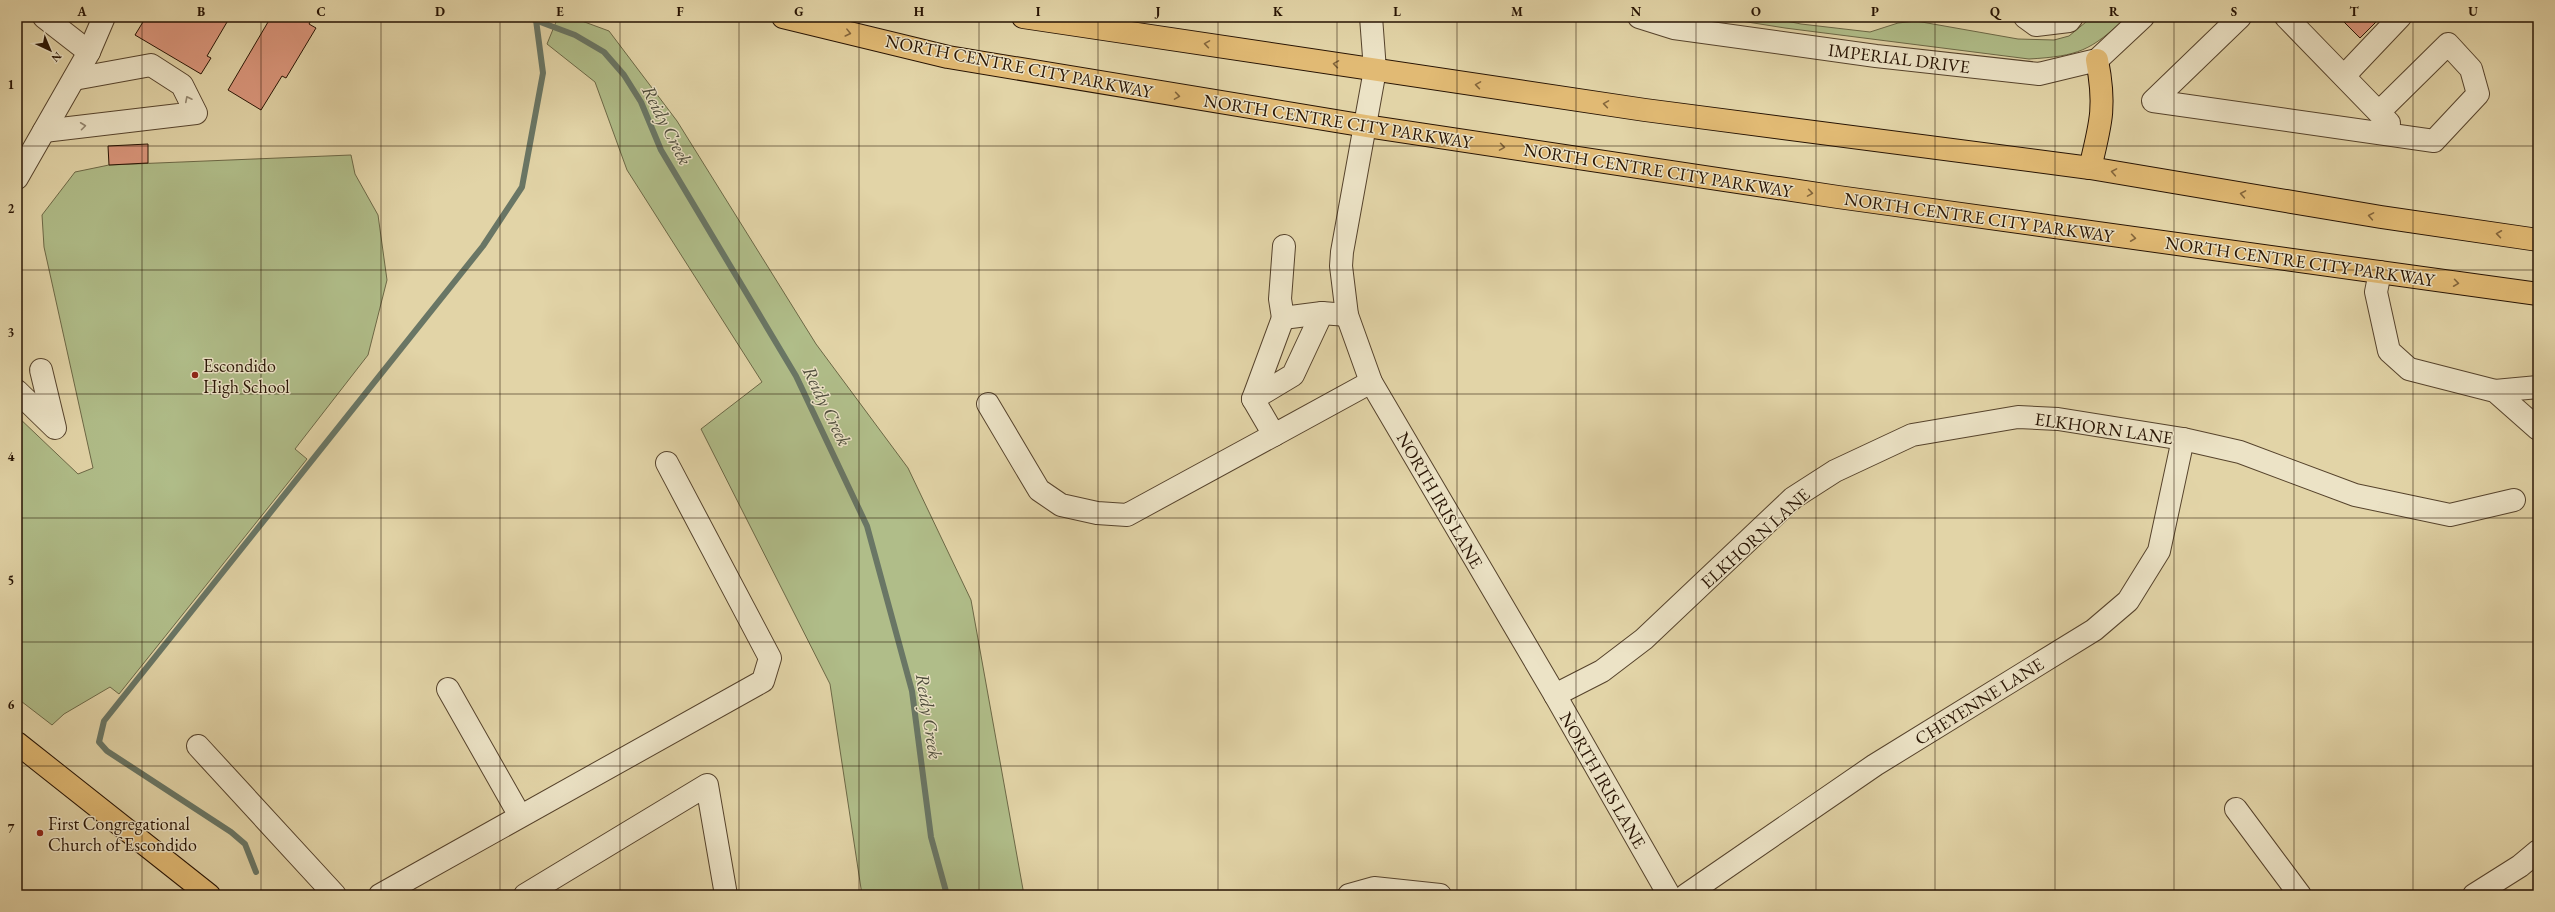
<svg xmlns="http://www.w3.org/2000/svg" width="2555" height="912" font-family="'EB Garamond',serif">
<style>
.green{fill:#b0bd89;stroke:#6c6846}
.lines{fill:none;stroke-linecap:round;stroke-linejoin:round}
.stream{stroke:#697665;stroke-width:6}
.building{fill:#db967c;stroke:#271303}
.minor-casing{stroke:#56432c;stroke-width:24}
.major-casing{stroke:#271303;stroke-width:24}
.highway-casing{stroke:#271303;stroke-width:24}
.minor{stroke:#ece3c6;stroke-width:22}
.major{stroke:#e1ba74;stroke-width:22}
.highway{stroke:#e1ba74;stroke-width:22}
.oneway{stroke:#84663c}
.oneway2{stroke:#93856e}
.grid{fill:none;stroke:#271303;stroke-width:1;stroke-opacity:0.55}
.poi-dot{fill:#8f2418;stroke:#ece3c6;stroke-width:1.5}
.labels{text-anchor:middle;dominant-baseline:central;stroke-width:3;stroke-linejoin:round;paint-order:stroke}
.street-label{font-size:18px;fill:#271303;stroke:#ece3c6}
.poi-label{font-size:18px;fill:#271303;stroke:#ece3c6;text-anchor:start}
.water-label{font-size:19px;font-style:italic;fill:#4e4d3c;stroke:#ece3c6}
.neatline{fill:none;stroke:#271303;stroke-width:1.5}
.grid-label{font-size:13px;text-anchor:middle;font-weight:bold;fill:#271303}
</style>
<rect width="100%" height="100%" fill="#e2d4a7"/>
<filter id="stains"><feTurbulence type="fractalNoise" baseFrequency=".005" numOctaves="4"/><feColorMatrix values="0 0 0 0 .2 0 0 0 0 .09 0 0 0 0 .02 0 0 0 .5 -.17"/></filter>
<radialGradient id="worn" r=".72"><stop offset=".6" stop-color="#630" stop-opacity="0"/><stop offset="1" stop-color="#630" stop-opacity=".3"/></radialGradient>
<g class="green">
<path d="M558,17H571L609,31L677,121L816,344L908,468L971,600L1024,895H862L830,684L701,429L762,382L627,170L595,82L547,44Z"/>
<path d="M1716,17H1767L1801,24L1870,32L1898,23L1916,21L2018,39L2054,40L2069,36L2092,17H2127C2090,51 2079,56 2029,59L1785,28Z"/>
<path d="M351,155L355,174L378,215L387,280L368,355L295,449L307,459L119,694L110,687L64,714L52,725L17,698V416L78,474L93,468L44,247L42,215L75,172L109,165Z"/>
</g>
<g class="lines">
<g class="stream">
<path d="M527,17L575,35L604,52L624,75L641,102L661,150L796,376L867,526L912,691L931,837L947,895"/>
<path d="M256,872L245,844L231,832L107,751L99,742L104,721L483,246L522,187L543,73L536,20"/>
</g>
</g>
<g class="building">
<path d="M146,17H230L207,56L211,58L201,74L135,35Z"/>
<path d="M271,17H313L309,24L316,28L286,78L282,76L261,110L228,90Z"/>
<path d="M2339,17H2381L2360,38Z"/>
<path d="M148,144V163L109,165L108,146Z"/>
</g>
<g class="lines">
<g class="minor-casing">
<g id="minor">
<path d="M44,17L89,52"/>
<path d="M1371,17L1375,70L1342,252L1341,266L1347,315L1371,382L1555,695L1669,895"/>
<path d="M1639,17L1674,28L1876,56L2039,74L2097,60L2143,17"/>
<path d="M2025,17L2036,25L2069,21L2072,17"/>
<path d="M2240,17L2153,101L2434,141L2478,94L2471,69L2448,44L2379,112"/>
<path d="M2286,17L2389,123"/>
<path d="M2344,76L2400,17"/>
<path d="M44,131L196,113L182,85L151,65L74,79"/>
<path d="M17,178L89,52L104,17"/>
<path d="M1284,246L1280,299L1283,318L1322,313L1347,315"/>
<path d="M2380,272L2376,292L2389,351L2409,369L2495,391L2538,429"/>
<path d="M1283,318L1253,399L1274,435L1371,382"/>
<path d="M17,391L55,428L41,370"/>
<path d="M2495,391L2538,387"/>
<path d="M1253,399L1293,375L1322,313"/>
<path d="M988,404L1039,490L1061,505L1097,513L1127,515L1274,435"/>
<path d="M448,689L520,816"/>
<path d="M1555,695L1602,671L1644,639L1793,498L1835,471L1912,435L2018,417L2058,419L2183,439L2240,452L2355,495L2450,515L2514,500"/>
<path d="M198,746L335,895"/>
<path d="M2236,809L2300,895"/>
<path d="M380,895L763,681L770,658L667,463"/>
<path d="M525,895L707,785L726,895"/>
<path d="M1349,895L1374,888L1440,895"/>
<path d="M1686,895L1875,765L2094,630L2128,601L2159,551L2183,439"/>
<path d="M2474,895L2520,866L2538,851"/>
</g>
</g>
<g class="major-casing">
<path id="major" d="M17,743L209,895"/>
</g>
<g class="highway-casing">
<g id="highway">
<path d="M783,17L948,57L1366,126L1838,197L2538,294"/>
<path d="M1023,17L1645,110L2090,168L2381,217L2538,240"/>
<path d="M2090,168C2101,123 2106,106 2097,60"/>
</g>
</g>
<use href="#minor" class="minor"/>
<use href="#major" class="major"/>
<use href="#highway" class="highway"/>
</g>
<defs><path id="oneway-chevron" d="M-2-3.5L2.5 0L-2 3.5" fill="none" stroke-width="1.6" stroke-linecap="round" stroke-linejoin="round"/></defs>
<g class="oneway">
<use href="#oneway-chevron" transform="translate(848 33) rotate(14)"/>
<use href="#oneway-chevron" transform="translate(1207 44) rotate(-171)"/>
<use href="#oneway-chevron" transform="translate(1336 64) rotate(-171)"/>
<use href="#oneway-chevron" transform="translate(1478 85) rotate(-171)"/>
<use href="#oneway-chevron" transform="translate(1177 96) rotate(9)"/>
<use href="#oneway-chevron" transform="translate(1606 104) rotate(-171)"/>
<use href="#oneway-chevron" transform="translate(1502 147) rotate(9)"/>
<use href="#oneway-chevron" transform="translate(2114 172) rotate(-170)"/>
<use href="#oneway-chevron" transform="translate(1810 193) rotate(9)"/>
<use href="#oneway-chevron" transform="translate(2243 194) rotate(-170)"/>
<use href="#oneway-chevron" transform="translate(2371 216) rotate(-170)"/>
<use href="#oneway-chevron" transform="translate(2499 234) rotate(-172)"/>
<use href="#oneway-chevron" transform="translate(2133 238) rotate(8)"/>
<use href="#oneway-chevron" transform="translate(2456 283) rotate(8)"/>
</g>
<g class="oneway2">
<use href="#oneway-chevron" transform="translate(188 99) rotate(-117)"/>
<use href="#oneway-chevron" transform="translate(83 126) rotate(-7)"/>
</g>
<path class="grid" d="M142,17V895M261,17V895M381,17V895M500,17V895M620,17V895M739,17V895M859,17V895M979,17V895M1098,17V895M1218,17V895M1337,17V895M1457,17V895M1576,17V895M1696,17V895M1816,17V895M1935,17V895M2055,17V895M2174,17V895M2294,17V895M2413,17V895M17,146H2538M17,270H2538M17,394H2538M17,518H2538M17,642H2538M17,766H2538"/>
<g class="poi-dot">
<circle cx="195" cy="375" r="4"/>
<circle cx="40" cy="833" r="4"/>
</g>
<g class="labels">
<g class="street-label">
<text transform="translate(1899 58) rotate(7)">IMPERIAL DRIVE</text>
<text transform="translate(1019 66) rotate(11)">NORTH CENTRE CITY PARKWAY</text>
<text transform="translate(1338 121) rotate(9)">NORTH CENTRE CITY PARKWAY</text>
<text transform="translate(1658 170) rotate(9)">NORTH CENTRE CITY PARKWAY</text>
<text transform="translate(1979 217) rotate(8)">NORTH CENTRE CITY PARKWAY</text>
<text transform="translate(2300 261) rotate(8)">NORTH CENTRE CITY PARKWAY</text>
<text transform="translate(2104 428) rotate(8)">ELKHORN LANE</text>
<text transform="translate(1440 500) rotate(60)">NORTH IRIS LANE</text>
<text transform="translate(1755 538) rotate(-42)">ELKHORN LANE</text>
<text transform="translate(1979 701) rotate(-32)">CHEYENNE LANE</text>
<text transform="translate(1603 780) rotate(60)">NORTH IRIS LANE</text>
</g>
<g class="poi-label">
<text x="203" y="365">Escondido<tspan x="203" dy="21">High School</tspan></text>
<text x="48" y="823">First Congregational<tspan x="48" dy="21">Church of Escondido</tspan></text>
</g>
<g class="water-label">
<text transform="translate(667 125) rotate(63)">Reidy Creek</text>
<text transform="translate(827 406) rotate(64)">Reidy Creek</text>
<text transform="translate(929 716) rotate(81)">Reidy Creek</text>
</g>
</g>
<rect width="2555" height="912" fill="none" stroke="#e2d4a7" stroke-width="44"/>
<g transform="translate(50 50) rotate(136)" stroke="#ece3c6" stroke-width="3" paint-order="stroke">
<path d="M0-3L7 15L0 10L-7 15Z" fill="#271303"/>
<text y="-6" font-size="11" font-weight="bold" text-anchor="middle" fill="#271303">N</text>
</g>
<rect x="22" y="22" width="2511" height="868" class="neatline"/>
<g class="grid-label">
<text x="82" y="16">A</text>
<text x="201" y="16">B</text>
<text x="321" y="16">C</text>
<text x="440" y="16">D</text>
<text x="560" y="16">E</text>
<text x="680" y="16">F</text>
<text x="799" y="16">G</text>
<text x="919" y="16">H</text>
<text x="1038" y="16">I</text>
<text x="1158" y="16">J</text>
<text x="1278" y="16">K</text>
<text x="1397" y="16">L</text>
<text x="1517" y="16">M</text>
<text x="1636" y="16">N</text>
<text x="1756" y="16">O</text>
<text x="1875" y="16">P</text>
<text x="1995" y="16">Q</text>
<text x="2114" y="16">R</text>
<text x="2234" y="16">S</text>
<text x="2354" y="16">T</text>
<text x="2473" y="16">U</text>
<text x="11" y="89">1</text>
<text x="11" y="213">2</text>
<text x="11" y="337">3</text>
<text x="11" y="461">4</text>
<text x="11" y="585">5</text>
<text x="11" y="709">6</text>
<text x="11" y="833">7</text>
</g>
<rect width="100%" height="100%" filter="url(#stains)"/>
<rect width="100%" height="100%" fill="url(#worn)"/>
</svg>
